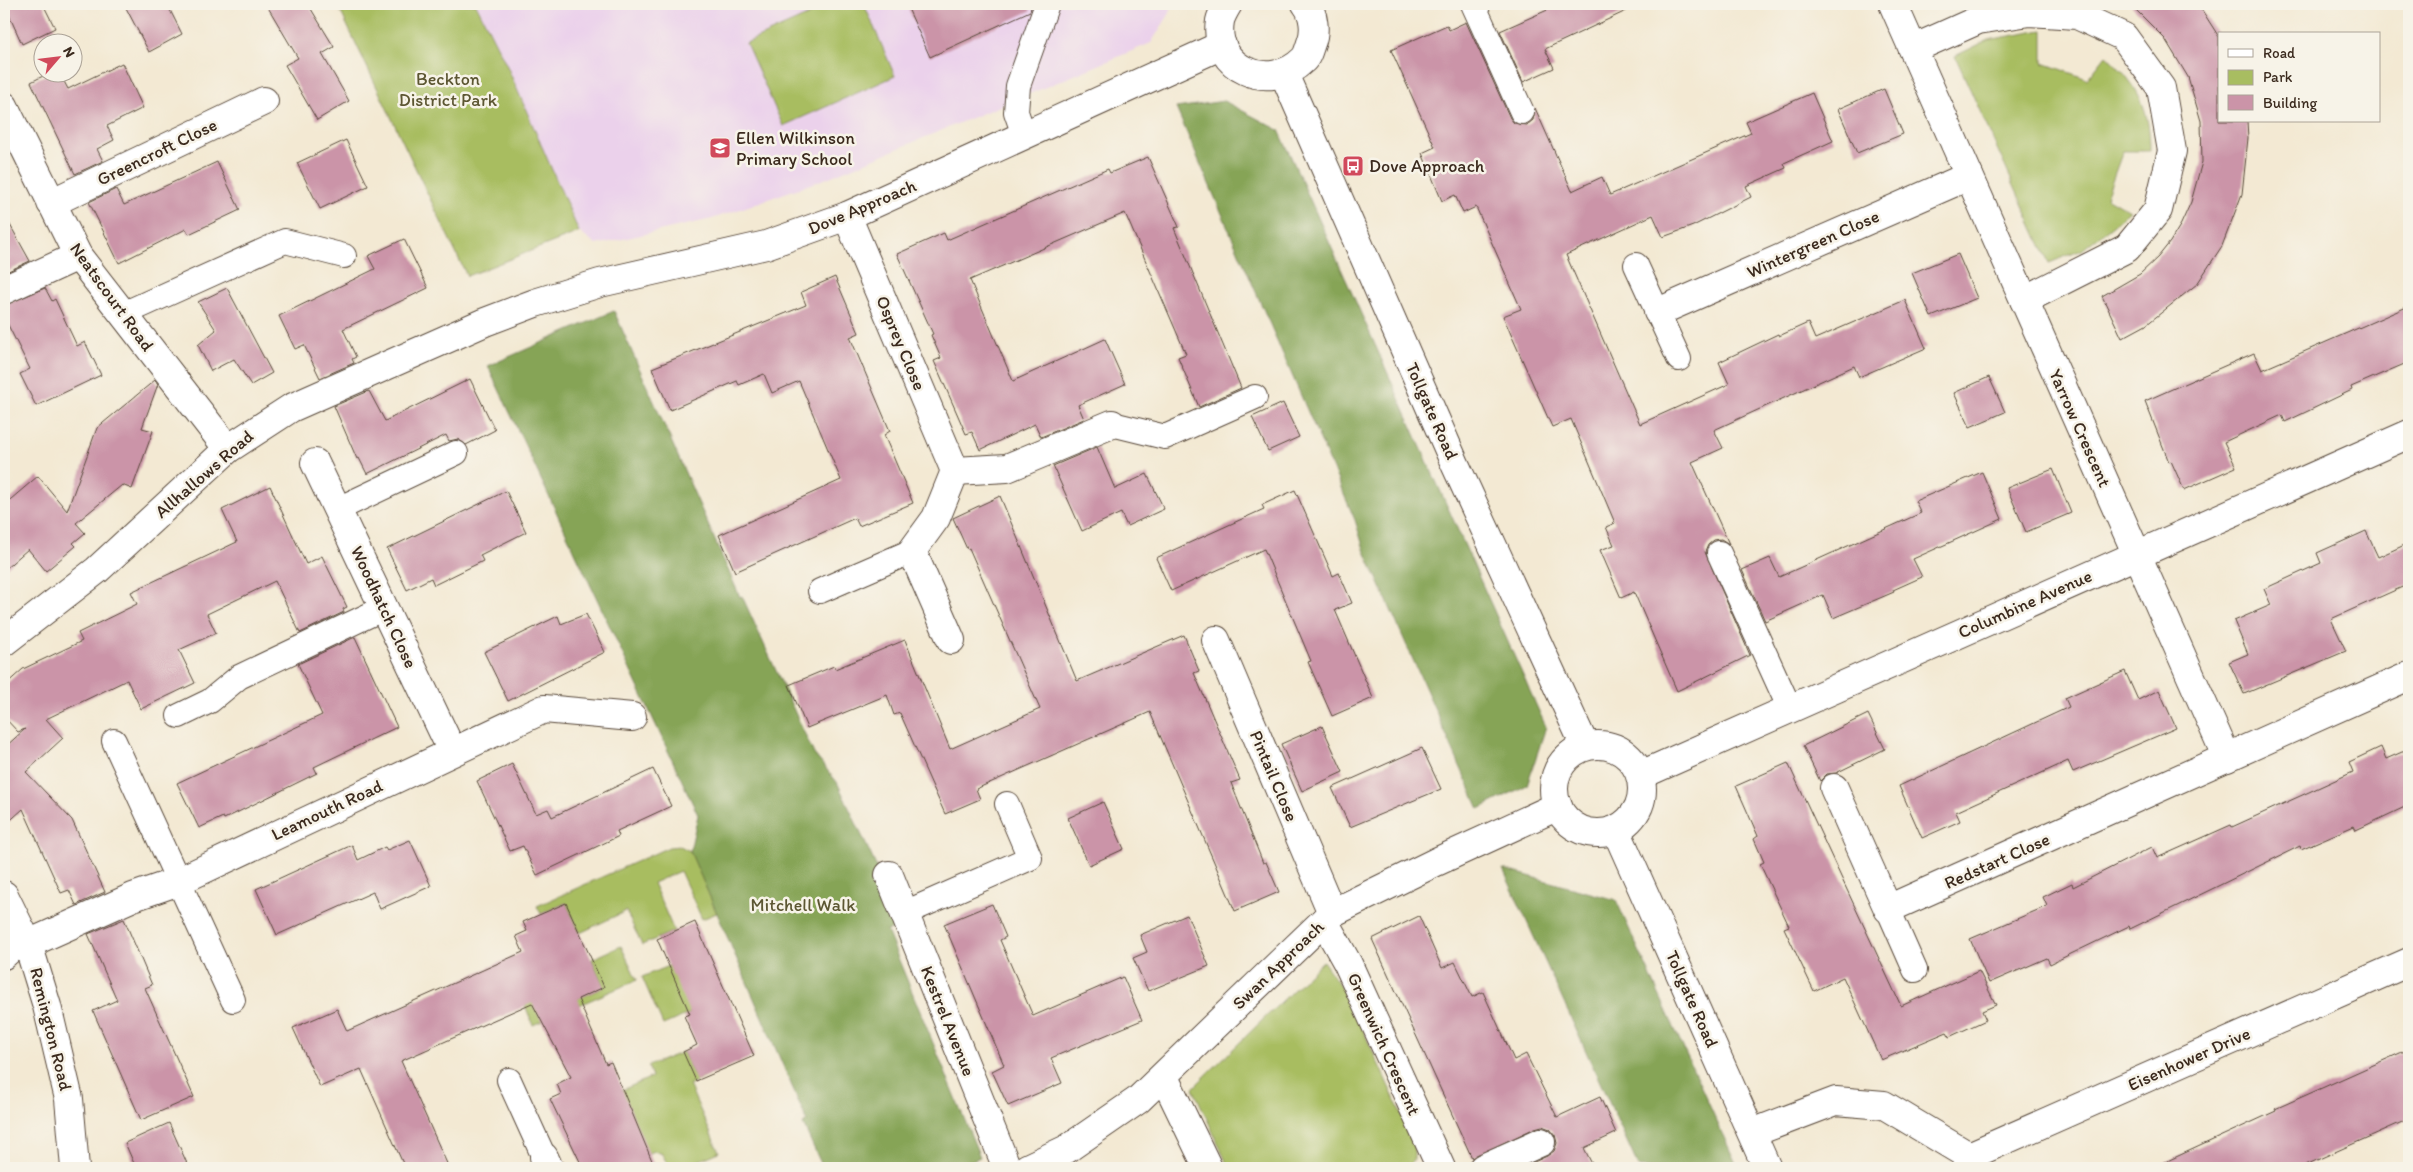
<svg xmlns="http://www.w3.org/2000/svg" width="2413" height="1172" font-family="Itim,sans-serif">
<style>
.built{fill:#ebd1eb}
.green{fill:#a8bd61;stroke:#727440}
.forest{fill:#86a457;stroke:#60673a}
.building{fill:#cb94a8}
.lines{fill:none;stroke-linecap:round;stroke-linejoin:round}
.service-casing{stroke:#574739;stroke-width:26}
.minor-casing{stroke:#574739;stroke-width:30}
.tertiary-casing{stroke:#574739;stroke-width:30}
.service{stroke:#fff;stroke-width:24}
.minor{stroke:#fff;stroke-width:28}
.tertiary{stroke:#fff;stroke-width:28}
.labels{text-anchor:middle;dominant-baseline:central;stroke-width:5;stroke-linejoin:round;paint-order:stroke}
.park-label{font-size:18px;fill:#5c5632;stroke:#f7f3e8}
.poi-label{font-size:18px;fill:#3b2a1e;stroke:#f7f3e8;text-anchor:start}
.street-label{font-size:18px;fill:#3b2a1e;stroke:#f7f3e8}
</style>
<rect width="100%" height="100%" fill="#f7f3e8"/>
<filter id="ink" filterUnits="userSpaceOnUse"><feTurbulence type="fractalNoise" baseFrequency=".02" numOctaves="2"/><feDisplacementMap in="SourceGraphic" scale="10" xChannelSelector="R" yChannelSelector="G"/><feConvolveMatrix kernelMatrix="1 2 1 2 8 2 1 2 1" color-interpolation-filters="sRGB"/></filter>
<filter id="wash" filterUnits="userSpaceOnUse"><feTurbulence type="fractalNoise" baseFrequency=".0096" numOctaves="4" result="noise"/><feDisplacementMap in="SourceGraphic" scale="20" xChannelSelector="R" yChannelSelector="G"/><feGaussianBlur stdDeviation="1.12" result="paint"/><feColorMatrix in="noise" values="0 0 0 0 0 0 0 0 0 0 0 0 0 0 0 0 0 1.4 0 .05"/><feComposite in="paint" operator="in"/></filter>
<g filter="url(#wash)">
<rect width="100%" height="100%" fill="#f3e9d3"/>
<path class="built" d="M476,4H1171L1170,13L1151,43L1065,79L827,178L712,219L596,245L579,232L507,66Z"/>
<g class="green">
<path d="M337,4H476L507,66L579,232L467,276Z"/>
<path d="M834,4H864L895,76L783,126L746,43Z"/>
<path d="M2043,30V63L2087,79L2106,55C2138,85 2150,107 2150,151H2123L2106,197L2130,211L2082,250L2049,263L1955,56L1988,40Z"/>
<path d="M680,846L690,851L717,913L702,919L680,871L653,883L674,931L642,945L626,911L580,933L566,903L541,914L537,906L669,847Z"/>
<path d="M621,946L637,980L533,1025L519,991L559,1007L604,987L592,959Z"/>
<path d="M680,961L700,1009L663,1025L642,977Z"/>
<path d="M1323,961L1348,997L1414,1142V1159L1409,1168H1229L1193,1088Z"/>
<path d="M683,1052L694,1076L708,1070L710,1075L689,1085L719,1152L682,1168H665L667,1163L662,1154L654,1151L641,1156L615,1093L652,1077L648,1066Z"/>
</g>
<g class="forest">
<path d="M1224,101L1279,130L1546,727L1527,785L1479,809L1364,549L1355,520L1176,108Z"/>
<path d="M614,311L740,597L742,596L814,754L837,782L904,926L887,931L980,1157L956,1168H823L803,1124L807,1121L690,851L698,815L488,366Z"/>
<path d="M1503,869L1616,900L1738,1168H1639Z"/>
</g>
<g id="blocks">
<g class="building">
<path d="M4,4H43L55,28L22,44Z"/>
<path d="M124,4H167L182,34L149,52Z"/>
<path d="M266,4H308L334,47L322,54L349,101L317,120L285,65L298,58Z"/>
<path d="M906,4H1032L1030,11L930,57Z"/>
<path d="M1561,4H1641L1545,49L1554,68L1523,82L1500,31Z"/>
<path d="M2130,4H2198L2219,37V121H2247L2248,138L2242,194L2222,246L2197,284L2146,325L2122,338L2102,296L2140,274L2158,257L2170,242L2181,224L2191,202L2202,162L2201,121L2188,77L2165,39Z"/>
<path d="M1466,22L1510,118L1514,123L1527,125L1533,120L1535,108L1572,191L1602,177L1610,195L1751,133L1746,122L1812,93L1833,141L1784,163L1786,168L1746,186L1751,197L1693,226L1663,237L1653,215L1566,255L1640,424L1729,384L1719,362L1778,334L1779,336L1808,323L1815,339L1905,300L1926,348L1859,377L1854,366L1714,430L1723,448L1692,462L1729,544L1721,539L1714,540L1708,545L1705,552L1750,655L1677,691L1634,592L1621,598L1600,550L1614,545L1606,527L1615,523L1571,419L1552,427L1513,339L1503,316L1521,309L1476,207L1463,213L1455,195L1442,201L1422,153L1435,147L1391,50L1447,25L1449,30Z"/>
<path d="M122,63L143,108L107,126L114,140L97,149L103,161L75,174L31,82L51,72H59L68,89Z"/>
<path d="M1884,89L1903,134L1857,153L1838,109Z"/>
<path d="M346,140L368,186L320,209L297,163Z"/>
<path d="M1148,157L1179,227L1174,228L1241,388L1199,407L1178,357L1186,354L1125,213L970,280L1013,381L1105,339L1125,384L1078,405L1084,419L1041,437L1035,424L980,450L972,432L966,434L934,361L941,358L931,335L933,334L897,254L944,233L947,240L1108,169L1110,173Z"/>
<path d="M217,162L240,210L189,234L186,229L119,263L89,202L116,189L124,205Z"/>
<path d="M4,214L30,261L4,273Z"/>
<path d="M404,239L428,288L343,329L356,357L352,359L354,363L320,378L304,345L295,349L279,316L375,269L368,256Z"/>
<path d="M1958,254L1977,298L1931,317L1912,273Z"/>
<path d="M835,277L859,333L850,337L890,431L884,435L913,503L859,526L855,518L735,572L719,535L841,480L799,381L772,393L764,374L739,385L737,381L670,410L652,368L806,305L801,292Z"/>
<path d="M45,288L52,301L55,299L77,346L85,342L101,375L36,406L20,374L30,369L4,317V305Z"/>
<path d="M227,288L272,373L251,385L234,359L211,371L198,345L216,330L198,302Z"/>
<path d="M2409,306V362L2351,387L2352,390L2285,422L2282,415L2224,442L2236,467L2184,490L2171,461L2169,462L2145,401L2254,353L2262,370Z"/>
<path d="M1989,377L2005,412L1970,427L1954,393Z"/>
<path d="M470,379L495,430L466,445L458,439L449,441L446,435L367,474L359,458L357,459L334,406L369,391L385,421Z"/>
<path d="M155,380L158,384L142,428L153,431L132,489L122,485L76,523L85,533L73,543L76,546L46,571L28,549L4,570V505L38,476L67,511L97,428Z"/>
<path d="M1283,403L1299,437L1268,451L1252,417Z"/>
<path d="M1097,447L1115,489L1147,474L1164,509L1127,526L1121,513L1082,531L1053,466Z"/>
<path d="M2053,469L2071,513L2026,532L2007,488Z"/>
<path d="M1982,472L2002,519L1913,559L1922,577L1893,590L1894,592L1833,618L1823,595L1765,621L1742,570L1770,558L1779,577L1921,513L1915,501Z"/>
<path d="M270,486L306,564L322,556L347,607L343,609L344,612L300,633L275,581L207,614L216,633L179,650L195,683L141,709L127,680L46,719L63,738L26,772L72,820L105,892L76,905L69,890L61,893L23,809L4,826V748L25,729L18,732L4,717V686L23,669L82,641L78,633L137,604L131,592L237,542L222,510Z"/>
<path d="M1295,490L1333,576L1339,573L1352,603L1335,610L1373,698L1332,716L1308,662L1311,661L1264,549L1171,591L1156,558L1264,509L1262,505Z"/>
<path d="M506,491L526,532L480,555L483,561L434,585L431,578L407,590L387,549Z"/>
<path d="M1000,496L1077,681L1184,635L1199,671L1194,673L1240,780L1231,783L1263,863L1266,862L1279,892L1235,911L1150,712L976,789L980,799L945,814L900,713L894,715L887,695L807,728L789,685L834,666L835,669L905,640L950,749L1040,709L969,548L967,549L953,518Z"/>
<path d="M2366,531L2378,557L2409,543V584L2331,619L2346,651L2244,694L2229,662L2248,654L2234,621L2271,605L2264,589L2321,563L2317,553Z"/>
<path d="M586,614L605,652L508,701L484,652L558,616L561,624Z"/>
<path d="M355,637L397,727L314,767L317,773L224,819L223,817L199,828L177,783L322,715L298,664Z"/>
<path d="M2125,671L2138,700L2159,690L2176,728L2073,772L2068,761L1956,812L1960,821L1922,838L1899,786L2069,707L2065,698Z"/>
<path d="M1868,714L1885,749L1836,773L1827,774L1820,781L1803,746Z"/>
<path d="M1322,726L1343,772L1302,791L1281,744Z"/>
<path d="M2381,747L2386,759L2409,749V805L2356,830L2354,826L2301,849L2300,846L2130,929L2129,926L2050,964L2047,958L1989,983L1970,939L2047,906L2043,897L2072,883L2073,887L2152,847L2157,858L2231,825L2232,827L2353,772L2349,762Z"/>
<path d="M1422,748L1441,789L1350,827L1332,788Z"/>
<path d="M1788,763L1901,1006L1979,971L1996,1005L1982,1011L1986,1020L1949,1037L1947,1032L1881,1060L1843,977L1814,991L1784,928L1789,926L1760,864L1764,862L1754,839L1758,836L1736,786Z"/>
<path d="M512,764L536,814L548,809L552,817L653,769L671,806L617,831L619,836L537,875L523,846L510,851L477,781Z"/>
<path d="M1103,802L1124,849L1089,865L1068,818Z"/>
<path d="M410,840L431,886L380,909L373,892L277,935L256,889L352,845L358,860L385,847L387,850Z"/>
<path d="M566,903L604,987L578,999L606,1064L611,1062L655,1168H583L550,1099L561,1094L557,1084L571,1077L532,1003L401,1061L449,1168H405L361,1069L320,1087L293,1028L337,1009L347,1031L523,952L516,936L527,931L523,922Z"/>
<path d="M992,904L1006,937L1000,940L1033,1016L1123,977L1142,1020L1051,1058L1062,1083L1008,1106L992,1071L1004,1065L944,924Z"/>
<path d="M1187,915L1209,966L1148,991L1133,958L1147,952L1140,935Z"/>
<path d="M1419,916L1442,968L1455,962L1472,997L1483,992L1514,1060L1526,1054L1557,1117L1600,1097L1616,1133L1584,1148L1594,1168H1521L1547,1156L1554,1151L1557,1143L1555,1135L1550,1129L1542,1126L1535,1128L1472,1158L1372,939Z"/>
<path d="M124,919L152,985L145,988L194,1097L141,1120L93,1011L117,1000L88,934Z"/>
<path d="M695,922L754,1056L696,1081L683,1052L697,1045L684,1016L690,1014L657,939Z"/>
<path d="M2409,1049V1119L2299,1168H2152L2276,1111L2275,1109Z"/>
<path d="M169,1123L189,1168H136L125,1143Z"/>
</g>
</g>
</g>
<g filter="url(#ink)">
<use href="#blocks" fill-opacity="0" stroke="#574739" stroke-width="1"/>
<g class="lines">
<g class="service-casing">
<g id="service">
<path d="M1473,4L1522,112"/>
<path d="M1024,135L1016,112L1018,86L1047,4"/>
<path d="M1636,265L1679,359"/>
<path d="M123,314L285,241L344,256"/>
<path d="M1112,424L1165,437L1255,397"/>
<path d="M338,509L456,453"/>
<path d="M1719,553L1790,709"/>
<path d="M820,591L912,551"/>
<path d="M179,716L210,701L239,677L384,608"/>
<path d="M114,741L233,1000"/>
<path d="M1888,909L1915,970"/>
<path d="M905,913L1030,858L1007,804"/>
<path d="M4,957L25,938"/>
<path d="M509,1080L544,1157"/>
</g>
</g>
<g class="minor-casing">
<g id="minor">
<path d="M1893,4L2227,758"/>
<path d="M1913,49L1978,20L2029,12L2077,15L2124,37L2161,88L2172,151L2158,210L2127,248L2024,300"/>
<path d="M4,106L78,256L228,449"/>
<path d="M51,203L264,101"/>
<path d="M847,216L955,471L1007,468L1112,424"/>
<path d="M4,290L78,256"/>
<path d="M1658,312L1969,176"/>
<path d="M315,463L452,751"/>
<path d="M951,640L912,551L936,518L955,471"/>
<path d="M1216,640L1332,913"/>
<path d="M4,642L97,570L228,449L291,408L485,322L535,303L600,283L766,245L847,216L1222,45"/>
<path d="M1641,775L2409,434"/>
<path d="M1834,788L1888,909L2409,676"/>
<path d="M889,875L1007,1168"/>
<path d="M4,895L28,944L47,1006L69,1099L75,1168"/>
<path d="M1324,921L1348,964L1441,1168"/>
<path d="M28,944L133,897L179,881L544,709L632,717"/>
<path d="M1164,1077L1208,1168"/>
<path d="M1752,1133L1836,1101L1884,1105L1969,1156"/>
<path d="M1969,1156L2409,962"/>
<path d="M544,1157L549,1168"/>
<path d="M1027,1168L1067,1149L1138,1100L1332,913L1436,862L1558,806"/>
<path d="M1483,1168L1541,1142"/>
</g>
</g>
<g class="tertiary-casing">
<g id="tertiary">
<path d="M1228,4C1225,9 1221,16 1220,21C1212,69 1270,93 1303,60C1307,57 1309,49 1311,43C1316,31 1314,14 1306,4"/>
<path d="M1284,74L1455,464L1585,746"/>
<circle cx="1598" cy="789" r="44"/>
<path d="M1616,830L1767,1168"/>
</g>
</g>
<use href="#service" class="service"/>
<use href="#minor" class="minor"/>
<use href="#tertiary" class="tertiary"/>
</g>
</g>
<defs>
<g id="school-square" transform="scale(1.125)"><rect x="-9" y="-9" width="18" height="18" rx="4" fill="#d1495b" stroke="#f7f3e8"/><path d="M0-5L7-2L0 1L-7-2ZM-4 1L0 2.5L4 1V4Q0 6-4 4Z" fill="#fff"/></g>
<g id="bus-square" transform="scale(1.125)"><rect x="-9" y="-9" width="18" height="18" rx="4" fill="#d1495b" stroke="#f7f3e8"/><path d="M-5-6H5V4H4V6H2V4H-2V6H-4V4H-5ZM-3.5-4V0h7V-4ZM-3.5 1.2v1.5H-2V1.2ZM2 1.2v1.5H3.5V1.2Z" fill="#fff"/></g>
</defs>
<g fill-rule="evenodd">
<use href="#school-square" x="720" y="148"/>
<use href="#bus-square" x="1353" y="166"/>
</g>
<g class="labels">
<g class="park-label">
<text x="448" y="79">Beckton<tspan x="448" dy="21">District Park</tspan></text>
<text x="803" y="905">Mitchell Walk</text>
</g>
<g class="poi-label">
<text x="736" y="138">Ellen Wilkinson<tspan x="736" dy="21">Primary School</tspan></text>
<text x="1369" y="166">Dove Approach</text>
</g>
<g class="street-label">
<text transform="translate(157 152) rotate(-26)">Greencroft Close</text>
<text transform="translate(862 207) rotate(-23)">Dove Approach</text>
<text transform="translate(1813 244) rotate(-24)">Wintergreen Close</text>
<text transform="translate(112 297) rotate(54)">Neatscourt Road</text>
<text transform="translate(901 343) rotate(67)">Osprey Close</text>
<text transform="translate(1432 411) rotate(66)">Tollgate Road</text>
<text transform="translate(2080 428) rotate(66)">Yarrow Crescent</text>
<text transform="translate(204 474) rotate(-41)">Allhallows Road</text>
<text transform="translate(2025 604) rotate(-24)">Columbine Avenue</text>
<text transform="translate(384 607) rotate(65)">Woodhatch Close</text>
<text transform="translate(1274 776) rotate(67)">Pintail Close</text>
<text transform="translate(327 810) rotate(-25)">Leamouth Road</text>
<text transform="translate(1997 861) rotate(-24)">Redstart Close</text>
<text transform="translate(1278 965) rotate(-44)">Swan Approach</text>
<text transform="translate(1692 999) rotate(66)">Tollgate Road</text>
<text transform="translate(948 1021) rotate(68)">Kestrel Avenue</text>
<text transform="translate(51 1029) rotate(76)">Remington Road</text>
<text transform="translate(1384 1044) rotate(66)">Greenwich Crescent</text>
<text transform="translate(2189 1059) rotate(-24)">Eisenhower Drive</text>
</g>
</g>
<rect width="2413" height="1172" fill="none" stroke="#f7f3e8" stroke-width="20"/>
<rect x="2218" y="32" width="162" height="90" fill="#f7f3e8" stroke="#aca397"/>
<rect x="2228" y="49" width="25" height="8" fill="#ffffff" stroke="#aca397"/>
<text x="2263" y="58" font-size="15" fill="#3b2a1e">Road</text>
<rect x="2228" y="70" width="25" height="15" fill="#a8bd61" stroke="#aca397"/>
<text x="2263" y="82" font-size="15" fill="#3b2a1e">Park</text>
<rect x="2228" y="95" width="25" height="15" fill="#cb94a8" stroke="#aca397"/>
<text x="2263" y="108" font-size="15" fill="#3b2a1e">Building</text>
<g transform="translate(58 58) rotate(62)"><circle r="24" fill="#f7f3e8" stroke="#aca397"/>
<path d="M0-4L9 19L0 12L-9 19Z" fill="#d1495b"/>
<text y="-8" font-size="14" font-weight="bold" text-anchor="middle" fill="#3b2a1e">N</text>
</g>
</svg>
